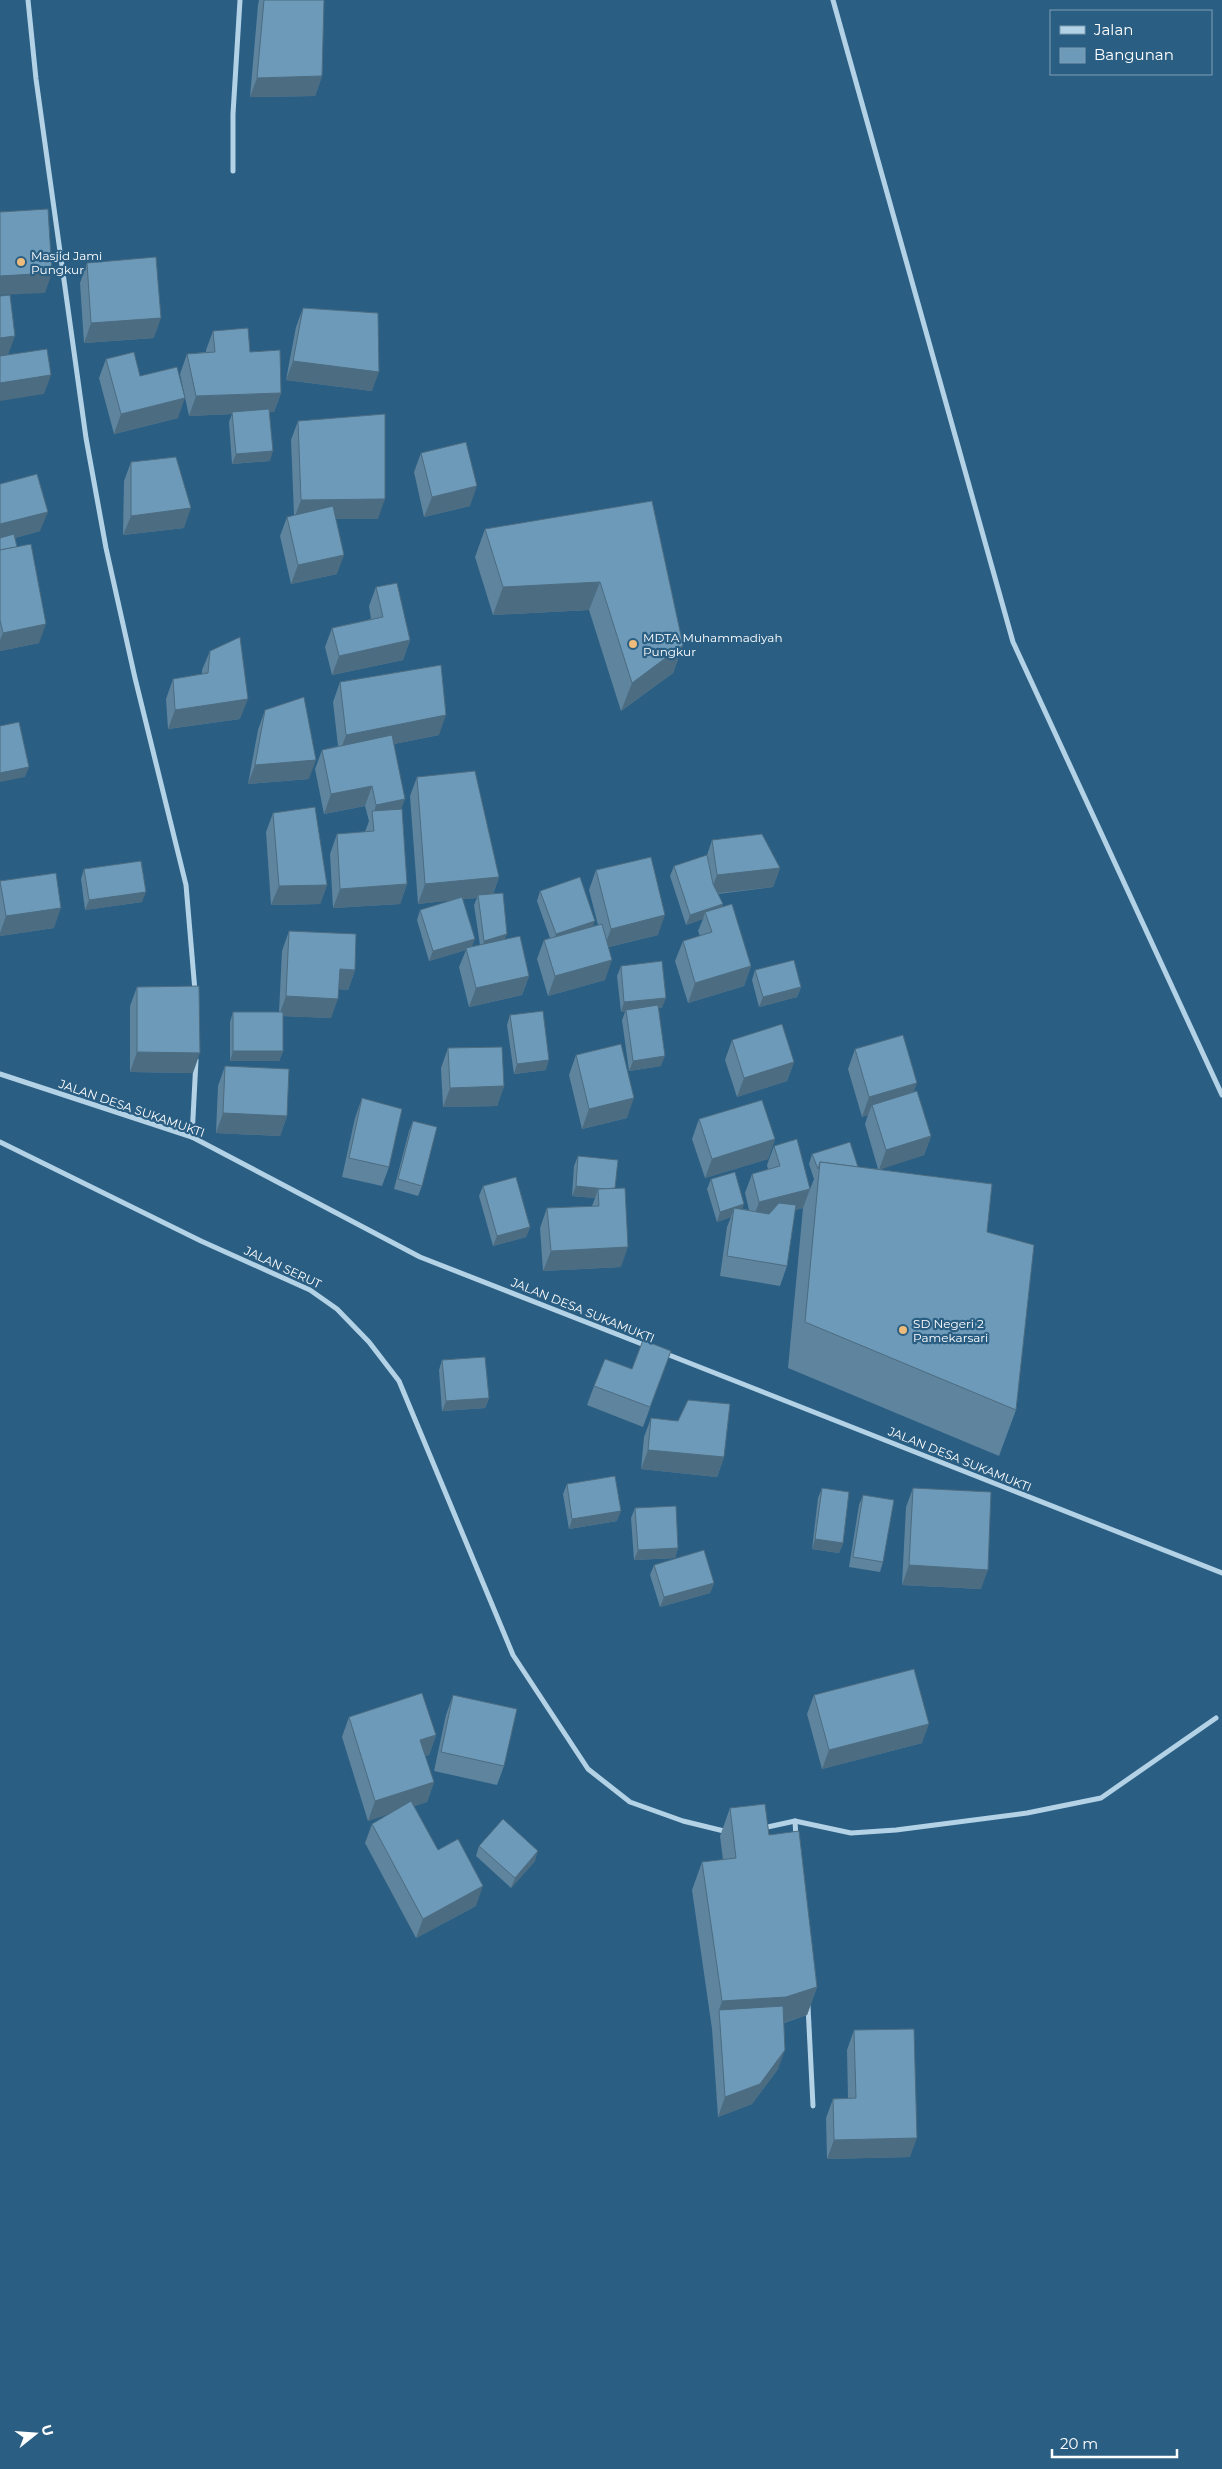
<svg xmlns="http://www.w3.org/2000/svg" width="1222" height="2469" font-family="Montserrat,sans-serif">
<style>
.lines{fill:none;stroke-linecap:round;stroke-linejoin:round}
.street{stroke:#b3d2e6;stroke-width:5}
.wall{fill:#5e849e;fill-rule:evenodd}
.shaded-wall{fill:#4c6c81}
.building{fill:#6d9ab8;stroke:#4c6c81}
.poi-dot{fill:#edbb7b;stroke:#2a5e83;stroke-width:2}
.labels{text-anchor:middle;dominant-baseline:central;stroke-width:4.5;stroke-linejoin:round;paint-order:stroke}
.poi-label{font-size:12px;fill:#fff;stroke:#2a5e83;text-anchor:start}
.street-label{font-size:12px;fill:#fff;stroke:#2a5e83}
</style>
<rect width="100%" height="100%" fill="#2a5e83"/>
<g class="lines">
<g class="street">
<path d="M28,0L36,79L86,438L106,548L135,678L186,885L195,991"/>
<path d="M833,0L1013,642L1222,1095"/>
<path d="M233,171V114L240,0"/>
<path d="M0,1074L192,1137L420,1257L647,1346"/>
<path d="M192,1137L196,1060"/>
<path d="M0,1142L201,1241L310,1290L337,1309L369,1342L399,1381L513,1655L588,1769L630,1802L683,1821L728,1832"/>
<path d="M664,1353L1222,1573"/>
<path d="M795,1821L796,1838"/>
<path d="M763,1828L795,1821L851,1833L896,1830L1027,1813L1101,1798L1216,1718"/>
<path d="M808,2006L813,2106"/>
</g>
</g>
<g class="wall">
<path d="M259,0H324L322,76L315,96L250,97L258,5Z"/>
<path d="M87,263L154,338L84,343L80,283Z"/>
<path d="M303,308L372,391L286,380L296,327Z"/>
<path d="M213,331L250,352L281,393L274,412H270V461L232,464L229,422L232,414L189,416L180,374L187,354L206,352V350Z"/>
<path d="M106,359L140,376L178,418L114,434L99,378Z"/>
<path d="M298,421L378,519H336L337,574L291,584L280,536L287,517L294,515L291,440Z"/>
<path d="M421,453L470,506L424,517L414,472Z"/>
<path d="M131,462L184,528L123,535L124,481Z"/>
<path d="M0,484L40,531L15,538L39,643L0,651Z"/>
<path d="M652,501L683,645L673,673L621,711L589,610L493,615L475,557L485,529Z"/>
<path d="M376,587L410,640L403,660L332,675L325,647L332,628L371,619L369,606Z"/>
<path d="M210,651L240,719L168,729L166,699L173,679L202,674V670Z"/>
<path d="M340,682L439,735L394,744L402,809L407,884L400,904L333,908L330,854L337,834L365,832L369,821L365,806L324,814L315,769L322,750L338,746L333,702Z"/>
<path d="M265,710L309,779L248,784L258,730Z"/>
<path d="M417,777L499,877L493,894L505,939L529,976L522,995L469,1007L459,967L466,950L429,961L417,920L420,910L452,900L418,904L410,796ZM477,898L474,905L480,945L472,947L463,899Z"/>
<path d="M273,813L327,885L320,904L271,905L266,832Z"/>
<path d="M712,840L780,868L773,887L718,894L723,904L722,907L751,966L744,986L688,1003L675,961L683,941L700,936L698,931L703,919L686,925L670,876L674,866L707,855Z"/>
<path d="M84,869L142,902L85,910L81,879Z"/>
<path d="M596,870L658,935L609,947L605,980L548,996L537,959L544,940L550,938L537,901L540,891L593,926L598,925L589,890Z"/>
<path d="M0,881L54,928L0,936Z"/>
<path d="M289,931L355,970L348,990L339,989L331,1018L283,1016V1051L279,1061H230V1022L233,1012H279L282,951Z"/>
<path d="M621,966L662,1008H659L661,1066L629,1071L622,1020L625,1012H621L617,976Z"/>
<path d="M755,970L801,987L797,997L759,1007L752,980Z"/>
<path d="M137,987L193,1073L130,1072V1006Z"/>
<path d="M510,1015L546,1070L514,1074L507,1025Z"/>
<path d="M732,1040L794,1062L787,1081L737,1097L725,1060Z"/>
<path d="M448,1048L504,1086L497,1106L443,1107L441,1068Z"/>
<path d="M855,1049L914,1092L931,1136L924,1155L880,1169L987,1232L1016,1410L999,1456L788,1368L803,1208L795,1210L787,1266L780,1286L720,1276L727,1227L731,1217L717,1222L707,1189L711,1179L743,1209L749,1210L745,1193L752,1174L768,1169L767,1165L774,1146L810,1189L814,1179L809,1164L812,1154L858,1167L878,1169L865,1124L868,1115L862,1117L848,1069Z"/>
<path d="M576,1055L627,1118L582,1129L569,1075Z"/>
<path d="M225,1066L287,1116L280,1136L216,1133L218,1086Z"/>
<path d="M362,1098L389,1167L382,1186L342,1177L355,1118Z"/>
<path d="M699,1119L775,1139L768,1159L705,1178L692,1139Z"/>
<path d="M413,1121L422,1186L418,1196L394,1189L409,1131Z"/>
<path d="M578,1156L615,1188L621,1267L543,1271L540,1228L547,1208L592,1206L595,1198L572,1196L574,1166Z"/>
<path d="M483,1186L530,1227L526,1237L493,1246L479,1196Z"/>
<path d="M671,1351L643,1427L587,1405L594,1386Z"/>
<path d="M442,1360L489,1398L485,1408L442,1411L439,1370Z"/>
<path d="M651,1418L724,1457L717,1477L641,1469L644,1437Z"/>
<path d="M567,1484L617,1521L569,1529L563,1494Z"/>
<path d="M822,1488L843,1543L839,1553L812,1549L818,1498Z"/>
<path d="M913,1488L981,1589L902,1585L906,1507Z"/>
<path d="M863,1495L883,1562L880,1572L849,1567L859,1505Z"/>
<path d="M635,1508L678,1548L675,1558L634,1560L631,1518Z"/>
<path d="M654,1565L714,1583L710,1593L660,1607L650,1575Z"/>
<path d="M453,1695L504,1766L497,1785L434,1771L446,1715Z"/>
<path d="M814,1695L922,1743L822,1769L807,1714Z"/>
<path d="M349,1717L436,1735L429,1755L425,1756L434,1782L427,1802L414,1806L438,1850L476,1906L416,1938L365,1843L372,1824L390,1813L368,1821L342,1737Z"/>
<path d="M730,1808L769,1835L817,1987L807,2015L784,2023L778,2069L752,2104L718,2117L712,2029L692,1890L702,1862L723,1860L720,1836Z"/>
<path d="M479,1846L535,1861L511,1888L476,1856Z"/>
<path d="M854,2030L910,2157L827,2159L826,2118L833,2099L848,2098L847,2050Z"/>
</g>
<g class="shaded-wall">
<path d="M322,76L315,96L250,97L257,78Z"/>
<path d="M52,273L45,293L0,295V276Z"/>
<path d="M161,318L154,338L84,343L91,323Z"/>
<path d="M15,336L8,355L0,356V338Z"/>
<path d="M293,361L379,372L372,391L286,380Z"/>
<path d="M51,375L44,394L0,401V383Z"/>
<path d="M281,393L274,412L233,414L232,412V414L189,416L196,396Z"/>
<path d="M185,398L178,418L114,434L121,414Z"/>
<path d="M273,451L270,461L232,464L236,454Z"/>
<path d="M477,486L470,506L424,517L432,497Z"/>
<path d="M385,499L378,519H294L301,500Z"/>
<path d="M191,508L184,528L123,535L131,516Z"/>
<path d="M48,512L40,531L0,542V524Z"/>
<path d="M344,555L337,574L291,584L298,565Z"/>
<path d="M600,582L589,610L493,615L503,587Z"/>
<path d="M46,624L39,643L0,651V640L3,633Z"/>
<path d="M410,640L403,660L332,675L339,656Z"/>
<path d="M683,645L673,673L621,711L632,683Z"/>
<path d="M248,699L240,719L168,729L175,710Z"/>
<path d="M446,715L439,735L339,755L346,735Z"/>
<path d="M316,760L309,779L248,784L255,765Z"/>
<path d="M29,767L25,777L0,782V773Z"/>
<path d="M372,786L365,806L324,814L331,794Z"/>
<path d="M405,799L398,819L373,816L376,805Z"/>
<path d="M780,868L773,887L710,894L717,875Z"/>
<path d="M499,877L492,896L478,895L477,898L418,904L425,884Z"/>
<path d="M407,884L400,904L333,908L340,889Z"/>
<path d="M327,885L320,904L271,905L279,886Z"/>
<path d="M146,892L142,902L85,910L89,900Z"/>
<path d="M723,904L719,914L705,912L703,919L686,925L690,915Z"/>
<path d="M61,908L54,928L0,936V933L6,916Z"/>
<path d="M665,915L658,935L604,948L611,929Z"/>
<path d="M595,921L591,931L552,944L556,934Z"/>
<path d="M507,934L503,944L481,951L484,941Z"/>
<path d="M475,939L471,949L466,948V950L429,961L433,951Z"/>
<path d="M612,960L605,980L548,996L555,976Z"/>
<path d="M751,966L744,986L688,1003L695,983Z"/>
<path d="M340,969L355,970L348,990L332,989Z"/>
<path d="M529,976L522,995L469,1007L476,988Z"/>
<path d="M801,987L797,997L759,1007L763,997Z"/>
<path d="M286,996L338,999L331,1018L279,1016Z"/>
<path d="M666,998L662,1008L626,1012V1010L625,1012H621L624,1002Z"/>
<path d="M233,1051H283L279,1061H230Z"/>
<path d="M137,1052L200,1053L193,1073L130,1072Z"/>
<path d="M665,1056L661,1066L629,1071L633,1061Z"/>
<path d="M549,1060L546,1070L514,1074L517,1064Z"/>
<path d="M794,1062L787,1081L737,1097L744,1078Z"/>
<path d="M917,1083L910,1102L872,1105L868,1115L862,1117L869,1097Z"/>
<path d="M504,1086L497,1106L443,1107L450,1088Z"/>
<path d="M634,1098L627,1118L582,1129L589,1109Z"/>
<path d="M223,1113L287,1116L280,1136L216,1133Z"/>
<path d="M931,1136L924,1155L879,1170L886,1150Z"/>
<path d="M775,1139L768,1159L705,1178L712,1159Z"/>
<path d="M576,1186L614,1190L598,1189L595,1198L572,1196Z"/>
<path d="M810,1189L803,1208L752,1222L759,1202Z"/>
<path d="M744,1204L741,1214L734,1208L731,1217L717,1222L720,1212Z"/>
<path d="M530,1227L526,1237L493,1246L497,1236Z"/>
<path d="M628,1247L621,1267L543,1271L551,1251Z"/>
<path d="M489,1398L485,1408L442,1411L446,1401Z"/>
<path d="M648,1450L724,1457L717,1477L641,1469Z"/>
<path d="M621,1511L617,1521L569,1529L572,1519Z"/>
<path d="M815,1539L843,1543L839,1553L812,1549Z"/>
<path d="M678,1548L675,1558L634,1560L638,1550Z"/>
<path d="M909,1565L988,1570L981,1589L902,1585Z"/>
<path d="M714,1583L710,1593L660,1607L664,1597Z"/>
<path d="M929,1724L922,1743L822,1769L829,1750Z"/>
<path d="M436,1735L429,1755L413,1760L420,1740Z"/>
<path d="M434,1782L427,1802L368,1821L375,1801Z"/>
<path d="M538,1851L535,1861L511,1888L515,1878Z"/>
<path d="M483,1886L476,1906L416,1938L423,1919Z"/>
<path d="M817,1987L807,2015L776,2025L719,2010L722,2001Z"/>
<path d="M785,2050L778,2069L752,2104L718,2117L725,2097Z"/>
<path d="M917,2138L910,2157L827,2159L834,2140Z"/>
</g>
<g class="building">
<path d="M264,0H324L322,76L257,78Z"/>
<path d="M48,209L52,273L0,276V212Z"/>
<path d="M156,257L161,318L91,323L87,263Z"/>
<path d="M10,295L15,336L0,338V296Z"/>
<path d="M303,308L378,313L379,372L293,361Z"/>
<path d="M248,328L250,352L280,350L281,393L196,396L187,354L215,352L213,331Z"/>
<path d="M47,349L51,375L0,383V356Z"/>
<path d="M134,352L140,376L177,367L185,398L121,414L106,359Z"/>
<path d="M269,409L273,451L236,454L232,412Z"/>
<path d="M385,414V499L301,500L298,421Z"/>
<path d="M466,442L477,486L432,497L421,453Z"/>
<path d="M176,457L191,508L131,516V462Z"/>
<path d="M37,474L48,512L0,524V484Z"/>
<path d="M652,501L683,645L632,683L600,582L503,587L485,529Z"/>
<path d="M333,506L344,555L298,565L287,517Z"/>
<path d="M14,534L17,547L0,550V538Z"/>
<path d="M31,544L46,624L3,633L0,620V550Z"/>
<path d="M397,583L410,640L339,656L332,628L383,617L376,587Z"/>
<path d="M240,637L248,699L175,710L173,679L208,673L210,651Z"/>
<path d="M441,665L446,715L346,735L340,682Z"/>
<path d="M304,697L316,760L255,765L265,710Z"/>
<path d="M19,722L29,767L0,773V726Z"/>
<path d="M392,735L405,799L376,805L372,786L331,794L322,750Z"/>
<path d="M475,771L499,877L425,884L417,777Z"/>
<path d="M315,807L327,885L279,886L273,813Z"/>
<path d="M402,809L407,884L340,889L337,834L374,831L372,811Z"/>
<path d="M762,834L780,868L717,875L712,840Z"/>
<path d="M707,855L713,884L723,904L690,915L674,866Z"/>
<path d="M651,857L665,915L611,929L596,870Z"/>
<path d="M141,861L146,892L89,900L84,869Z"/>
<path d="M56,873L61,908L6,916L0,881Z"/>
<path d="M580,877L595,921L556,934L540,891Z"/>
<path d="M503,893L507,934L484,941L478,895Z"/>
<path d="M462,897L475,939L433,951L420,910Z"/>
<path d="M732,904L751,966L695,983L683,941L712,932L705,912Z"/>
<path d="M602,924L612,960L555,976L544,940Z"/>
<path d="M289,931L356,934L355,970L340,969L338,999L286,996Z"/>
<path d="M520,936L529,976L476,988L466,948Z"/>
<path d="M794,960L801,987L763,997L755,970Z"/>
<path d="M662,961L666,998L624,1002L621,966Z"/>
<path d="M199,986L200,1053L137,1052V987Z"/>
<path d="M658,1005L665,1056L633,1061L626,1010Z"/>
<path d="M543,1011L549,1060L517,1064L510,1015Z"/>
<rect x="233" y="1012" width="50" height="39"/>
<path d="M782,1024L794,1062L744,1078L732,1040Z"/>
<path d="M903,1035L917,1083L869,1097L855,1049Z"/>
<path d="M621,1044L634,1098L589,1109L576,1055Z"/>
<path d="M502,1047L504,1086L450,1088L448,1048Z"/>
<path d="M225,1066L289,1069L287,1116L223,1113Z"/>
<path d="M917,1091L931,1136L886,1150L872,1105Z"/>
<path d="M362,1098L402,1109L389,1167L349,1158Z"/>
<path d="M762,1100L775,1139L712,1159L699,1119Z"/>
<path d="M413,1121L437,1127L422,1186L398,1179Z"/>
<path d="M797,1139L810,1189L759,1202L752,1174L780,1166L774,1146Z"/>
<path d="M850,1142L858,1167L820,1162L818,1169L812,1154Z"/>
<path d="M578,1156L618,1160L615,1188L605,1189L576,1186Z"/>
<path d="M820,1162L992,1184L987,1232L1034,1245L1016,1410L805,1322Z"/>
<path d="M735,1172L744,1204L720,1212L711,1179Z"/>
<path d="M516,1177L530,1227L497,1236L483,1186Z"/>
<path d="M625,1188L628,1247L551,1251L547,1208L599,1206L598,1189Z"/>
<path d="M779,1203L796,1205L787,1266L727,1256L734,1208L769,1214Z"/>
<path d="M643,1340L671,1351L650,1407L594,1386L605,1359L632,1369Z"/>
<path d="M485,1357L489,1398L446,1401L442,1360Z"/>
<path d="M688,1400L730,1404L724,1457L648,1450L651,1418L678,1421Z"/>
<path d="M615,1476L621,1511L572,1519L567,1484Z"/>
<path d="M822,1488L849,1492L843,1543L815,1539Z"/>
<path d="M913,1488L991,1492L988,1570L909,1565Z"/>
<path d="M863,1495L894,1500L883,1562L853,1557Z"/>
<path d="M676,1506L678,1548L638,1550L635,1508Z"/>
<path d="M704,1550L714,1583L664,1597L654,1565Z"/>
<path d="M914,1669L929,1724L829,1750L814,1695Z"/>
<path d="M422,1693L436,1735L420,1740L434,1782L375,1801L349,1717Z"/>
<path d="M453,1695L517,1709L504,1766L441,1752Z"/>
<path d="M411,1801L438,1850L458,1839L483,1886L423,1919L372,1824Z"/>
<path d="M765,1804L769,1835L799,1831L817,1987L786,1997L722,2001L702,1862L736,1858L730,1808Z"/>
<path d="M503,1819L538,1851L515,1878L479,1846Z"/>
<path d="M783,2006L785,2050L760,2084L725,2097L719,2010Z"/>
<path d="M914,2029L917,2138L834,2140L833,2099L856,2098L854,2030Z"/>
</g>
<g class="poi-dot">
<circle cx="21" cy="262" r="5"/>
<circle cx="633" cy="644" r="5"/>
<circle cx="903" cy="1330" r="5"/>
</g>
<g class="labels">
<g class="poi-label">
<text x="31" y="255">Masjid Jami<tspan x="31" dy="14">Pungkur</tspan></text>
<text x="643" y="637">MDTA Muhammadiyah<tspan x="643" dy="14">Pungkur</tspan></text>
<text x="913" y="1323">SD Negeri 2<tspan x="913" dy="14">Pamekarsari</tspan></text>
</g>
<g class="street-label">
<text transform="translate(132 1108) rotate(19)">JALAN DESA SUKAMUKTI</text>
<text transform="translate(283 1267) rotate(25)">JALAN SERUT</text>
<text transform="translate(583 1310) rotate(22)">JALAN DESA SUKAMUKTI</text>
<text transform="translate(960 1459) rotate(22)">JALAN DESA SUKAMUKTI</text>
</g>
</g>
<rect x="1050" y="10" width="162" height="65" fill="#2a5e83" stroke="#7f9eb5"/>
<rect x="1060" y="26" width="25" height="8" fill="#b3d2e6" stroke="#7f9eb5"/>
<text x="1094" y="35" font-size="15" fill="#ffffff">Jalan</text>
<rect x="1060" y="48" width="25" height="15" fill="#6d9ab8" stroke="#7f9eb5"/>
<text x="1094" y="60" font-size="15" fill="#ffffff">Bangunan</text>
<g transform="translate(35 2434) rotate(73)" stroke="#2a5e83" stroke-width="4" paint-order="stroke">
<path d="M0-4L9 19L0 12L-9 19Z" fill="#ffffff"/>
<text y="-8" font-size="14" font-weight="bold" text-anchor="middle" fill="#ffffff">U</text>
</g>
<path d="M1052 2449v8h125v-8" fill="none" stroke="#ffffff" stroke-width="2.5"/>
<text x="1060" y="2449" font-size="15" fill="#ffffff" stroke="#2a5e83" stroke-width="4" paint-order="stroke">20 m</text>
</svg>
